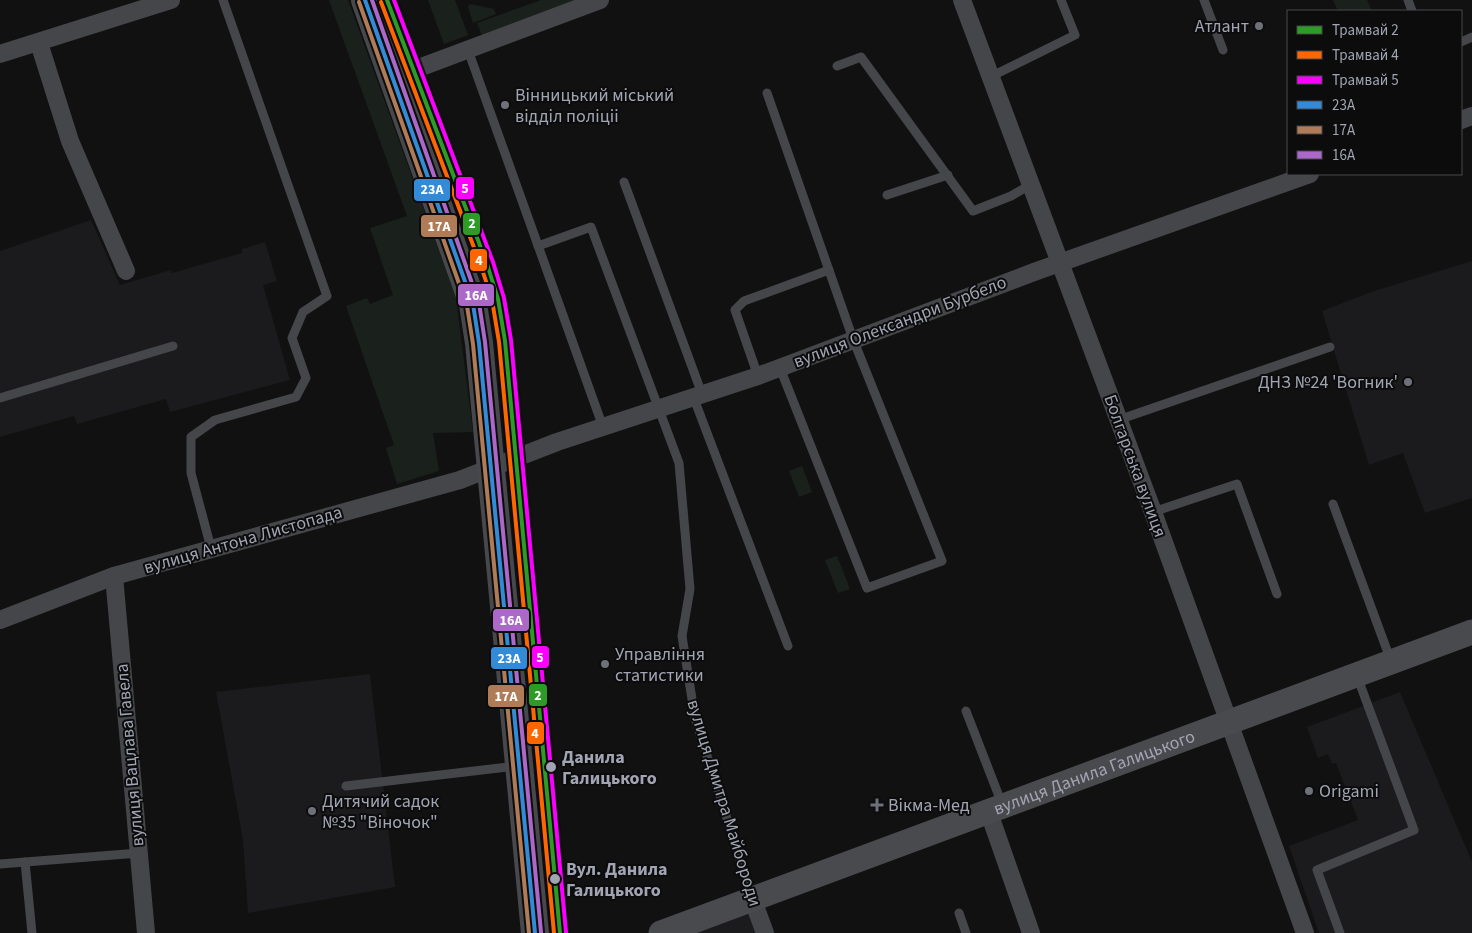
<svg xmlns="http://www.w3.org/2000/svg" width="1472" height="933" font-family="'Source Sans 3',sans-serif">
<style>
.built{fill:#1b1b1d}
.green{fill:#1a201b}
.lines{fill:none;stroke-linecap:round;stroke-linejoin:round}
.service{stroke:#45464a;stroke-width:9}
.minor{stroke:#45464a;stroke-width:18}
.secondary{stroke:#494a4e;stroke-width:25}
.primary{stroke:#47484c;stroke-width:28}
.bus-1-casing{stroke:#0c0c0d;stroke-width:8}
.bus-2-casing{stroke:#0c0c0d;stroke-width:8}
.bus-3-casing{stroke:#0c0c0d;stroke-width:8}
.bus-1{stroke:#338bd7;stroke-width:4}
.bus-2{stroke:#b07c57;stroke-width:4}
.bus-3{stroke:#ac68c9;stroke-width:4}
.tram-1-casing{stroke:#0c0c0d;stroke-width:8}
.tram-2-casing{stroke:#0c0c0d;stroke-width:8}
.tram-3-casing{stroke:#0c0c0d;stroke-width:8}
.tram-1{stroke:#2d9b26;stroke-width:4}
.tram-2{stroke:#f60;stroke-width:4}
.tram-3{stroke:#fb00ff;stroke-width:4}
.poi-dot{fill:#6f717a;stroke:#0c0c0d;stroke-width:2}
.stop-dot{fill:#a1a5b3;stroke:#0c0c0d;stroke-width:2}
.labels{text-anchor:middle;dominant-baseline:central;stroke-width:4;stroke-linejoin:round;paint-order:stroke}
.poi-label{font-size:18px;fill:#a1a5b3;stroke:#0c0c0d;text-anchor:start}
.street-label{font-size:18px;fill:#a1a5b3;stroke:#0c0c0d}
.stop-label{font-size:18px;font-weight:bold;fill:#a1a5b3;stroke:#0c0c0d;text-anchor:start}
.line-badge{stroke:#0c0c0d;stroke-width:2}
.badge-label{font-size:14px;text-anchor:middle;font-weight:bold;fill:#fff}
</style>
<rect width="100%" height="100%" fill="#111"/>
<g class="built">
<path d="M91,220L120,285L171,270L172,273L242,253V249L265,242L277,281L263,285L290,380L170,412L166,399L77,424L74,416L0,437V251Z"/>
<path d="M1472,261V498L1425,513L1403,453L1369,465L1322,311L1371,292Z"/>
<path d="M370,674L395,887L248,913L243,840L216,692Z"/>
<path d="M1400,692L1472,862V933H1319L1289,846L1358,820L1336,763L1332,764L1328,754L1318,758L1307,727Z"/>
<path d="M752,898L765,933H662Z"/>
</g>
<g class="green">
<path d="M329,0H348L456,298L473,432L433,433L439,471L397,484L386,448L394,445L346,306L367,298L370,304L393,295L370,228L407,216Z"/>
<path d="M428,0H455L468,35L444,44Z"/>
<path d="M541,0H579L482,36L477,23Z"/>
<path d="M1333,0H1367L1372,11H1338Z"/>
<path d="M470,4L494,9L496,14L473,23L468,7Z"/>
<path d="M802,466L812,492L799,497L789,471Z"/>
<path d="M837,556L850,589L838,593L825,560Z"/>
</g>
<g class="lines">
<g class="service">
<path d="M1204,0L1223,50"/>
<path d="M1408,0L1412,11"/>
<path d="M1461,42L1472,37"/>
<path d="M468,50L603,427"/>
<path d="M837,66L861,57L973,211L1011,196L1030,185"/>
<path d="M990,77L1075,35L1061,0"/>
<path d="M767,93L853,339L942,561L867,588L780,368"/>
<path d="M624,182L702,394"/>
<path d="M887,195L948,175"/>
<path d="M538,246L591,227L679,463L690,589L682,636L695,718L752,897"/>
<path d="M758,376L735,310L744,301L829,270"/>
<path d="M693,396L788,646"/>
<path d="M0,398L173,346"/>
<path d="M1118,420L1330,347"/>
<path d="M1333,504L1391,661"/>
<path d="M1153,512L1237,484L1277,594"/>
<path d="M211,548L191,473V437L215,420L296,397L306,378L292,338L303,312L327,296L223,0"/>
<path d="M966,711L1002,804"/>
<path d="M346,786L516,766"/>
<path d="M25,862L32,933"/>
<path d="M0,864L139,853"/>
<path d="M959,913L966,933"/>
<path d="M1340,933L1317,870L1414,830L1357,676"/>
</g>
<g class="minor">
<path d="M962,0L1153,512L1305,933"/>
<path d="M39,43L70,141L126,271"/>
<path d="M0,54L171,0"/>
<path d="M392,78L600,0"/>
<path d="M1461,120L1472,116"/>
<path d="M114,576L146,933"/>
<path d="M0,620L114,576L460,480L557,442L758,376L1034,272L1310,174"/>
<path d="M988,810L1031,933"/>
<path d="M752,898L765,933"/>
</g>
<path class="secondary" id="s1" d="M661,933L1472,632"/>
<path class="primary" d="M365,0L473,304L479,343L535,933"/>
<g class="bus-1-casing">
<path id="bus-1" d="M365,0L473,304L479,343L535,933"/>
</g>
<g class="bus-2-casing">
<path id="bus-2" d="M359,2L467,306L473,344L529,933"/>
</g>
<g class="bus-3-casing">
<path id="bus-3" d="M372,0L479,303L485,342L541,932"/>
</g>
<use href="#bus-1" class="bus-1"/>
<use href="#bus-2" class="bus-2"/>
<use href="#bus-3" class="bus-3"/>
<g class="tram-1-casing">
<path id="tram-1" d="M387,0L487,264L498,299L505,341L560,933"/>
</g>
<g class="tram-2-casing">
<path id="tram-2" d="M381,2L481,266L492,300L499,342L554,933"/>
</g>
<g class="tram-3-casing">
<path id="tram-3" d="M394,0L493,262L504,298L511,340L566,932"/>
</g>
<use href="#tram-1" class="tram-1"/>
<use href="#tram-2" class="tram-2"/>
<use href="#tram-3" class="tram-3"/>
</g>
<g class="poi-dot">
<circle cx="1259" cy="26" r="5"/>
<circle cx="505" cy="105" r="5"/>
<circle cx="1408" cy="382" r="5"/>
<circle cx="605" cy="664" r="5"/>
<circle cx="1309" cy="791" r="5"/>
<path d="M874.5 797.5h5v5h5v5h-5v5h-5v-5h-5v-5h5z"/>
<circle cx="312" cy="811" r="5"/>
</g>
<g class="stop-dot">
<circle cx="551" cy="767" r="6"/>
<circle cx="555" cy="879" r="6"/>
</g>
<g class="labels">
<g class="poi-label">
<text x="1249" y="26" text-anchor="end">Атлант</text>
<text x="515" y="95">Вінницький міський<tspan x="515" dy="21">відділ поліціі</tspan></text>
<text x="1398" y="382" text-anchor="end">ДНЗ №24 'Вогник'</text>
<text x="615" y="654">Управління<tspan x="615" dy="21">статистики</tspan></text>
<text x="1319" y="791">Origami</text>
<text x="322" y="801">Дитячий садок<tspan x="322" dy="21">№35 "Віночок"</tspan></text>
<text x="888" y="805">Вікма-Мед</text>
</g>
<g class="street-label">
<text transform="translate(900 322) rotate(-21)">вулиця Олександри Бурбело</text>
<text transform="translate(1135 466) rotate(70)">Болгарська вулиця</text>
<text transform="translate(243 540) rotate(-16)">вулиця Антона Листопада</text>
<text transform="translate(130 755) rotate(-95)">вулиця Вацлава Гавела</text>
<text stroke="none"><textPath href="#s1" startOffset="462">вулиця Данила Галицького</textPath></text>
<text transform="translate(724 803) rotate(73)">вулиця Дмитра Майбороди</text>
</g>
<g class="stop-label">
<text x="562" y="757">Данила<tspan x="562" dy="21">Галицького</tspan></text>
<text x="566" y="869">Вул. Данила<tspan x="566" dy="21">Галицького</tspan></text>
</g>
</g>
<g class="line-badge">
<rect x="455" y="176" width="20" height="24" rx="5" fill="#fb00ff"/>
<rect x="413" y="178" width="38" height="24" rx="5" fill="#338bd7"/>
<rect x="462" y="212" width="19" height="24" rx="5" fill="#2d9b26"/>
<rect x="420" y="214" width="38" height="24" rx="5" fill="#b07c57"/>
<rect x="469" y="248" width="19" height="24" rx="5" fill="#f60"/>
<rect x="457" y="283" width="38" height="24" rx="5" fill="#ac68c9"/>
<rect x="492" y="608" width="38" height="24" rx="5" fill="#ac68c9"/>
<rect x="531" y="645" width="19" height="24" rx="5" fill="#fb00ff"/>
<rect x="490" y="646" width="38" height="24" rx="5" fill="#338bd7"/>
<rect x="528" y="683" width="20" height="24" rx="5" fill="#2d9b26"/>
<rect x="487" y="684" width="38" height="24" rx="5" fill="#b07c57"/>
<rect x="526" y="721" width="19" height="24" rx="5" fill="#f60"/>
</g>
<g class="badge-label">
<text x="465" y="193">5</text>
<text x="432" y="194">23А</text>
<text x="472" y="228">2</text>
<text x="439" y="231">17А</text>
<text x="479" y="265">4</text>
<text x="476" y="300">16А</text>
<text x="511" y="625">16А</text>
<text x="540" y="662">5</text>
<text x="509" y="663">23А</text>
<text x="538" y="700">2</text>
<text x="506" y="701">17А</text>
<text x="535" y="738">4</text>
</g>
<rect x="1287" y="10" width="175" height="165" fill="#0c0c0d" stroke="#48494f"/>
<rect x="1297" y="26" width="25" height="8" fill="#2d9b26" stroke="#48494f"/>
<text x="1332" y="35" font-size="15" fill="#a1a5b3">Трамвай 2</text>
<rect x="1297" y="51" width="25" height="8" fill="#ff6600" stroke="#48494f"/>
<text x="1332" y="60" font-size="15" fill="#a1a5b3">Трамвай 4</text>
<rect x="1297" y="76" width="25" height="8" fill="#fb00ff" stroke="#48494f"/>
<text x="1332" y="85" font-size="15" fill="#a1a5b3">Трамвай 5</text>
<rect x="1297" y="101" width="25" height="8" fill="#338bd7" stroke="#48494f"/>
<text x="1332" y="110" font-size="15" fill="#a1a5b3">23А</text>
<rect x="1297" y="126" width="25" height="8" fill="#b07c57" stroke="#48494f"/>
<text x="1332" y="135" font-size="15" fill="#a1a5b3">17А</text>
<rect x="1297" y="151" width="25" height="8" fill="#ac68c9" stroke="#48494f"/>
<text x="1332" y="160" font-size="15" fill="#a1a5b3">16А</text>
</svg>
